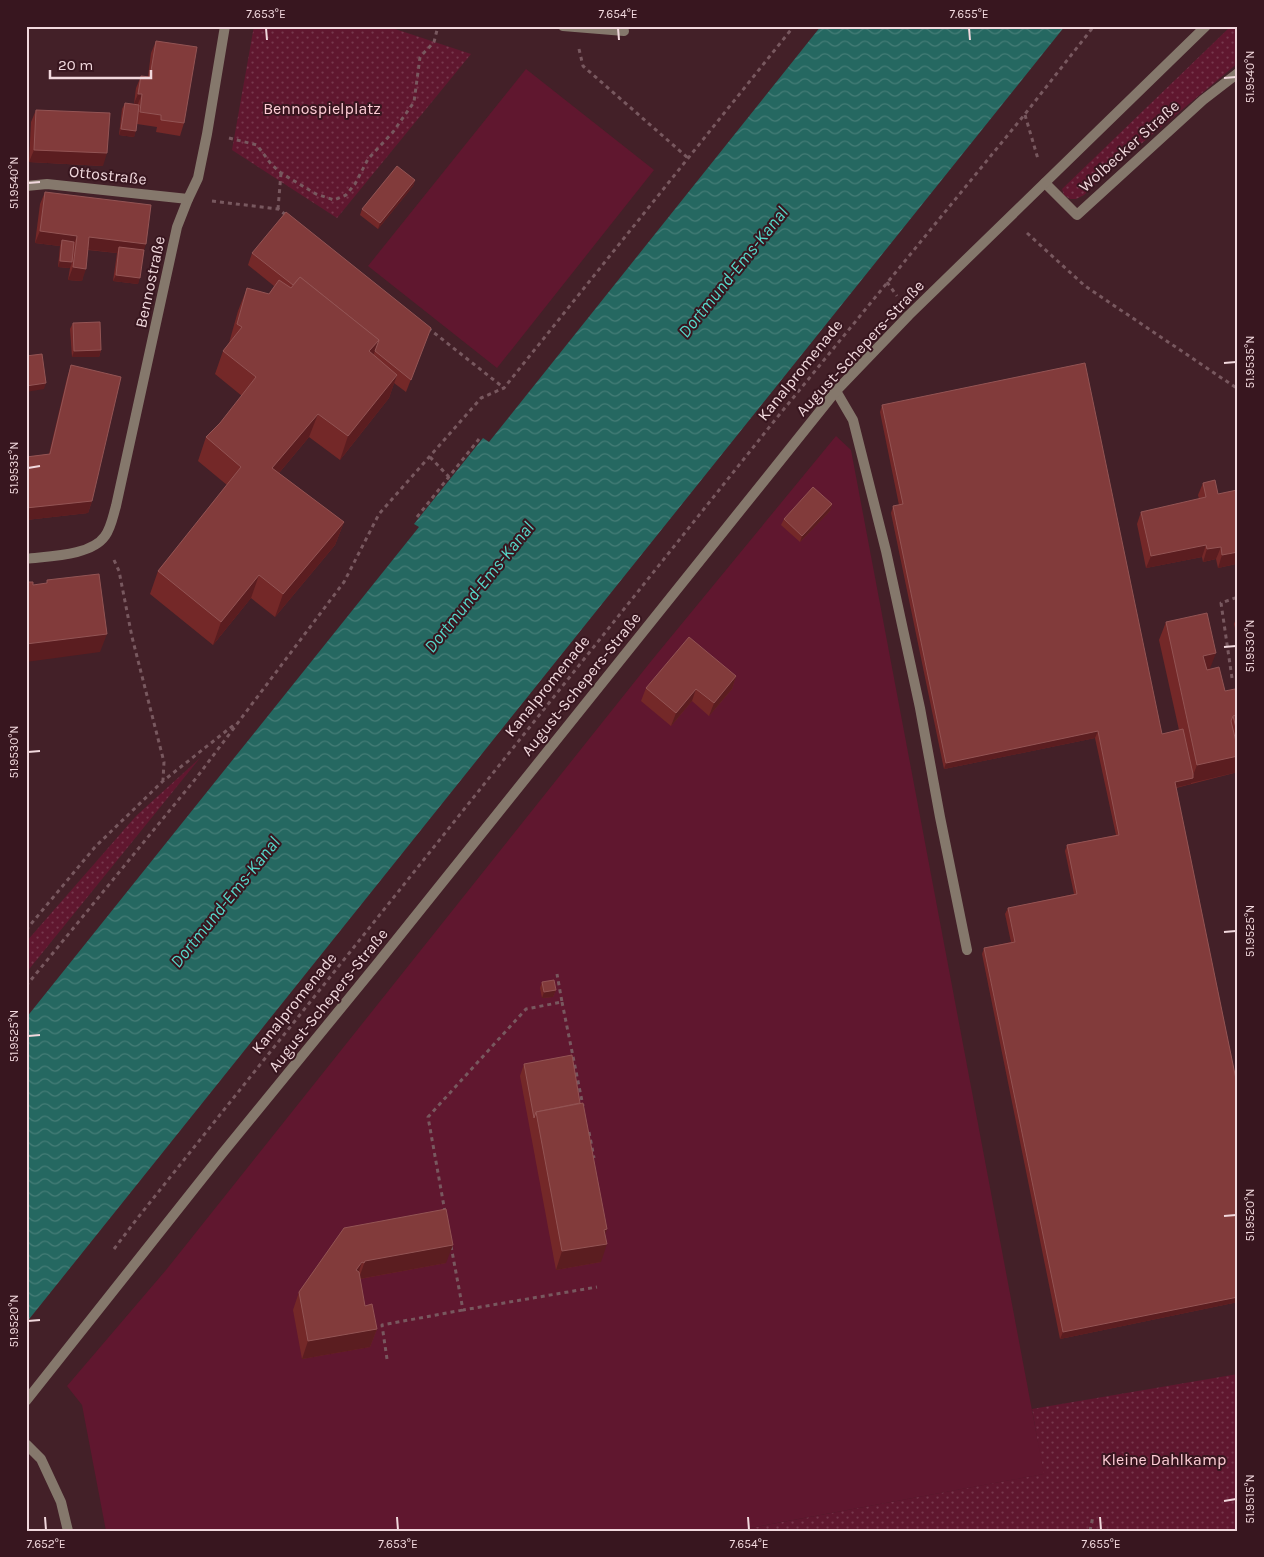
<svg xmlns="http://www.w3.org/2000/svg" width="1264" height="1557" font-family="Karla,sans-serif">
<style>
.green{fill:url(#green-dots)}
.pitch{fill:#60172f}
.water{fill:url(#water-waves)}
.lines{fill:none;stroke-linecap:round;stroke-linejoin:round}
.path{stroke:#78585f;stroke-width:3;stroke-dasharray:4 4;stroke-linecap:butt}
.lane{stroke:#85786c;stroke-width:10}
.street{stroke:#85786c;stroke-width:10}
.wall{fill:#742828}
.shaded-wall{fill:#5b1d20}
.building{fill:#823b3b;stroke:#935454}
.ticks{fill:none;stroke:#f1d8dd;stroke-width:2}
.labels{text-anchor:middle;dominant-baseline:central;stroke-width:4;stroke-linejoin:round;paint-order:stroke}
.park-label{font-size:16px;fill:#fdccd5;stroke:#38161f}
.street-label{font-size:16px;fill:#f1d8dd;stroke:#38161f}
.water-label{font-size:18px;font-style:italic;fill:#56d7c9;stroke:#38161f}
.neatline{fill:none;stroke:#f1d8dd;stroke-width:2}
.ticks-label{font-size:12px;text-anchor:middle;fill:#f1d8dd}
</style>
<defs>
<pattern id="green-dots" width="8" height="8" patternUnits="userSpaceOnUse" patternTransform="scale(1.25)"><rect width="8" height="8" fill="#60172f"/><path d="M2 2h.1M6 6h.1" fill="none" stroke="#77384d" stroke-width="1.8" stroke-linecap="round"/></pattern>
<pattern id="water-waves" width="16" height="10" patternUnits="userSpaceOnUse" patternTransform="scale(1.25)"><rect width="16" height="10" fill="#256861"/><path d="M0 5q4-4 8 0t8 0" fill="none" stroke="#457d77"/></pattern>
</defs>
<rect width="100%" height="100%" fill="#432028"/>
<g class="green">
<path d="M254,26H386L471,54L337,218L232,150Z"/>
<path d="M1231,26H1238V63L1111,169L1084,195L1076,199H1070L1064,195L1062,189Z"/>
<path d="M200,758L26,973V942L136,816Z"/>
<path d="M1238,1374V1531H734L1043,1474L1032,1409Z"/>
</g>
<g class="pitch">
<path d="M526,69L654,170L497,368L368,266Z"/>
<path d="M836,436L851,450L1044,1474L734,1531H106L82,1405L67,1386L166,1270L652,660Z"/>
</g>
<path class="water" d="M821,26H1065L26,1323V1018L419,527L414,524L483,438L489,442Z"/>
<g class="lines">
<g class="path">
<path d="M579,49L583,66L688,158"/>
<path d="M1025,115L1038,159"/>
<path d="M229,138L257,145L271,164L281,173L316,194L334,200L346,195L355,184L368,159L393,132L414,102L420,57L434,42L438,26"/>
<path d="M212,201L278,209L286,215"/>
<path d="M278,209L281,173"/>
<path d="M1027,233L1085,286L1238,389"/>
<path d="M887,282L897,296"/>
<path d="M428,328L504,388"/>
<path d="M430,457L449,477"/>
<path d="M417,517L479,439"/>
<path d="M114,560L119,571L132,637L164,762L163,780"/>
<path d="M1232,678L1221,603L1238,597"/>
<path d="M26,930L95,847L163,781L235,724"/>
<path d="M26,986L197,777L344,582L379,514L481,398L504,388L794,26"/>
<path d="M562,1002L583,1106"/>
<path d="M589,1132L594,1158"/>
<path d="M445,1212L428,1117L526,1009L562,1002L557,974"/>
<path d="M451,1246L463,1310L597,1287"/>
<path d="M114,1249L136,1220L775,420L1025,114L1094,26"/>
<path d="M387,1359L382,1325L463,1310"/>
<path d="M1090,1531L1093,1516"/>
</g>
<g class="lane">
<path d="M836,391L853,420L886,551L920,708L940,817L967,950"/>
<path d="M26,1444L41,1459L61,1502L68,1531"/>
</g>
<g class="street">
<path d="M563,26L624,31"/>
<path d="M1045,183L1077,215L1203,100L1238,73"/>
<path d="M26,186L47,184L188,199"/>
<path d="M26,559C49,556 91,556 105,536C111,528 113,516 116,506L177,227L188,199L198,178L207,134L225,26"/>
<path d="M26,1401L221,1155L377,964L836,391L909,315L1206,26"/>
</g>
</g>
<g class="wall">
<path d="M156,41L184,123L180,136L156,132L157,127L137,124L134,137L119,135L122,109L125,103L134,104L136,88L141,76L148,77L151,53Z"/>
<path d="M36,110L103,166L29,162L31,122Z"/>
<path d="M415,180L413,186L378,229L360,215L362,209Z"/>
<path d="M45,192L144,250L138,284L113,281L117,253L88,250L82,281L68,280L70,268L58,267L60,246L35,243L40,204Z"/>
<path d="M252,253L431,328L406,392L394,383L389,398L340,460L309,437L279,473L344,522L335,545L275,617L251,598L213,645L150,594L158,571L227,485L198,461L206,437L220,423L242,396L215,374L223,351L229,343L238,311L247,288L269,294L274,286L248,265Z"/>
<path d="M73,323L101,350L99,357H72L70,329Z"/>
<path d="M71,365L92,501L88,513L26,520V457L49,454L67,378Z"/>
<path d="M882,405L1162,734L1179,730L1159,640L1166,622L1210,669L1225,691L1238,701V772L1176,788L1238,1089V1302L1060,1339L982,954L984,948L1011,942L1005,914L1008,908L1074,894L1065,851L1067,845L1116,835L1095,738L944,769L891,513L893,506L899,505L880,412Z"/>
<path d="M1203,483L1218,494L1238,495V558L1236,564L1218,568L1216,559L1203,562L1202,557L1146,568L1137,524L1141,512L1199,499L1198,495Z"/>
<path d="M832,504L830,511L800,542L781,525L784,519Z"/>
<path d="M1238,613V640L1234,624Z"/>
<path d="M736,676L732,689L709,716L692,701L671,726L641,701L646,688Z"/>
<path d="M542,982L556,990L553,997L542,998L540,988Z"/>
<path d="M524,1064L580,1103L601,1262L556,1270L520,1076Z"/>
<path d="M344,1228L446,1263L360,1279L365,1306L377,1329L370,1347L302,1359L293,1310L299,1292Z"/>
</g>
<g class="shaded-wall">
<path d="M138,94H142L137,106H133Z"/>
<path d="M121,129L136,131L134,137L119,135Z"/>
<path d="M34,150L107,153L103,166L29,162Z"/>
<path d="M415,180L413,186L378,229L380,223Z"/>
<path d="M40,231L77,236L72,248L62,240L60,246L35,243Z"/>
<path d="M89,237L146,244L142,257L119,247L117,253L84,249Z"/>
<path d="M60,261L72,262L70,268L58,267Z"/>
<path d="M73,267L86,269L82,281L68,280Z"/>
<path d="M116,275L140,278L138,284L113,281Z"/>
<path d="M379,340L370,364L369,351Z"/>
<path d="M101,350L99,357H72L74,351Z"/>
<path d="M397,375L389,398L340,460L348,436Z"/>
<path d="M46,383L44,389L26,392V386Z"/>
<path d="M318,414L309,437L264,491L272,468Z"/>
<path d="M92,501L88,513L26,520V508Z"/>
<path d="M832,504L830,511L800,542L802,536Z"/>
<path d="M344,522L335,545L275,617L283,594Z"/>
<path d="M1206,545L1202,557L1146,568L1151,556Z"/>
<path d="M1221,547L1216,559L1203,562L1207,549Z"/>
<path d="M1238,552V558L1236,564L1218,568L1222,555Z"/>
<path d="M259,575L251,598L213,645L221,622Z"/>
<path d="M107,634L100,652L26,662V644Z"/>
<path d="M1216,653L1209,671L1197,674L1203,656Z"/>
<path d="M736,676L732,689L709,716L714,703Z"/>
<path d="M696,689L692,701L671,726L676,713Z"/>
<path d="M1098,731L1095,738L944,769L946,763Z"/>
<path d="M1238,756V772L1191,783V784L1173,788L1175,782L1192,778L1197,765Z"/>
<path d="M556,990L553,997L542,998L544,992Z"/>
<path d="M607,1229L601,1245L607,1244L601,1262L556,1270L562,1251L604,1230Z"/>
<path d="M453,1245L446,1263L359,1279L358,1281L365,1261Z"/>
<path d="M362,1262L356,1280V1270Z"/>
<path d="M1238,1297V1302L1060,1339L1063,1332Z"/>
<path d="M377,1329L370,1347L302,1359L308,1341Z"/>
</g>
<g class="building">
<path d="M156,41L197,47L184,123L161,120V115L140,112L142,94H138L141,76L150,77Z"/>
<path d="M125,103L139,105L136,131L121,129Z"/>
<path d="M36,110L110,113L107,153L34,150Z"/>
<path d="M397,166L415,180L380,223L362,209Z"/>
<path d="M45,192L151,205L146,244L89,237L86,269L73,267L77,236L40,231Z"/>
<path d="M286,212L431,328L411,380L375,351L379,340L300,277L293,285L252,253Z"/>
<path d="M62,240L74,242L72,262L60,261Z"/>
<path d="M119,247L144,250L140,278L116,275Z"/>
<path d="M300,277L379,340L369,351L397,375L348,436L318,414L272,468L344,522L283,594L259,575L221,622L158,571L241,467L206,437L220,423L256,377L223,351L242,327L237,324L247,288L269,294L279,280L291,288Z"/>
<path d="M100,322L101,350L74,351L73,323Z"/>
<path d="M42,354L46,383L26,386V356Z"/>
<path d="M1085,363L1162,734L1183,729L1193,774V778L1175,782L1238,1089V1297L1063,1332L984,948L1015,942L1008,908L1077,894L1067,845L1119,835L1098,731L946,763L893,506L903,504L882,405Z"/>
<path d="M71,365L121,377L92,501L26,508V457L50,454Z"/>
<path d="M1215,480L1218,494L1237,490L1238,495V552L1222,555L1221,547L1207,549L1206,545L1151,556L1141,512L1206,497L1203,483Z"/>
<path d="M813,487L832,504L802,536L784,519Z"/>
<path d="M99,574L107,634L26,644V582H33V585L47,583V580Z"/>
<path d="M1207,613L1216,653L1203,656L1207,670L1219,667L1225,691L1235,689L1238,701V715L1233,716L1231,721L1238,750V756L1197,765L1166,622Z"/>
<path d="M689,637L736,676L714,703L696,689L676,713L646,688Z"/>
<path d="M1238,715V736L1233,716Z"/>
<path d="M554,980L556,990L544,992L542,982Z"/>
<path d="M572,1055L580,1103L536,1112L534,1118L524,1064Z"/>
<path d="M583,1103L607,1229L604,1230L607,1244L562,1251L536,1112Z"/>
<path d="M446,1209L453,1245L365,1261L364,1263L362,1262L356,1270L359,1272L365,1306L372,1304L377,1329L308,1341L299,1292L344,1228Z"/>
</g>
<path class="ticks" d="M266,28L267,40M618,28L619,40M969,28L970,40M1224,78L1236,77M28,183L40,182M1224,363L1236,362M28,468L40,466M1224,647L1236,646M28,752L40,751M1224,932L1236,931M28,1036L40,1035M1224,1216L1236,1215M28,1321L40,1320M1224,1501L1236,1499M45,1517L46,1530M397,1517L398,1530M748,1517L749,1530M1100,1517L1101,1530"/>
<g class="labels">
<g class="park-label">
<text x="322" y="108">Bennospielplatz</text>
<text x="1164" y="1459">Kleine Dahlkamp</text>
</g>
<g class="street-label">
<text transform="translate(1129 146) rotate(-42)">Wolbecker Straße</text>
<text transform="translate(108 175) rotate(6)">Ottostraße</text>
<text transform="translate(150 282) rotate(-78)">Bennostraße</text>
<text transform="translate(860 348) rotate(-47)">August-Schepers-Straße</text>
<text transform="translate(800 370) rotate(-51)">Kanalpromenade</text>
<text transform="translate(581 684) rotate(-51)">August-Schepers-Straße</text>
<text transform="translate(547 686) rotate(-51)">Kanalpromenade</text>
<text transform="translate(328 1000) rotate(-51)">August-Schepers-Straße</text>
<text transform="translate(294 1003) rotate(-51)">Kanalpromenade</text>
</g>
<g class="water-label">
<text transform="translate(733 272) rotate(-51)">Dortmund-Ems-Kanal</text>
<text transform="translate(479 587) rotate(-51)">Dortmund-Ems-Kanal</text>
<text transform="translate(225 902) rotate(-51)">Dortmund-Ems-Kanal</text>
</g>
</g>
<rect width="1264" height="1557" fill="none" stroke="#38161f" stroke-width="55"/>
<path d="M50 70v8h101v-8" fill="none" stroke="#f1d8dd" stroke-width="2.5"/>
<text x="58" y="70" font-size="15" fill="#f1d8dd" stroke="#38161f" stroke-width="4" paint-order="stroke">20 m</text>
<rect x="28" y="28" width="1208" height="1502" class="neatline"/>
<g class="ticks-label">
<text x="266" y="18">7.653°E</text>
<text x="618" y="18">7.654°E</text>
<text x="969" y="18">7.655°E</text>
<text transform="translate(1250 77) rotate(-90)" y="4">51.9540°N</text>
<text transform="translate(14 183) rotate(-90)" y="4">51.9540°N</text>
<text transform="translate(1250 362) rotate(-90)" y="4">51.9535°N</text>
<text transform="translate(14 468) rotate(-90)" y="4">51.9535°N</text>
<text transform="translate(1250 646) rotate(-90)" y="4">51.9530°N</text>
<text transform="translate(14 752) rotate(-90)" y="4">51.9530°N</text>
<text transform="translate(1250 931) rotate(-90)" y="4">51.9525°N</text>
<text transform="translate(14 1036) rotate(-90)" y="4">51.9525°N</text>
<text transform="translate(1250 1215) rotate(-90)" y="4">51.9520°N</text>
<text transform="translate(14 1321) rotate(-90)" y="4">51.9520°N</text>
<text transform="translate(1250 1499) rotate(-90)" y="4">51.9515°N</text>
<text x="46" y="1548">7.652°E</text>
<text x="398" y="1548">7.653°E</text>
<text x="749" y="1548">7.654°E</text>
<text x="1101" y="1548">7.655°E</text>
</g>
</svg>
